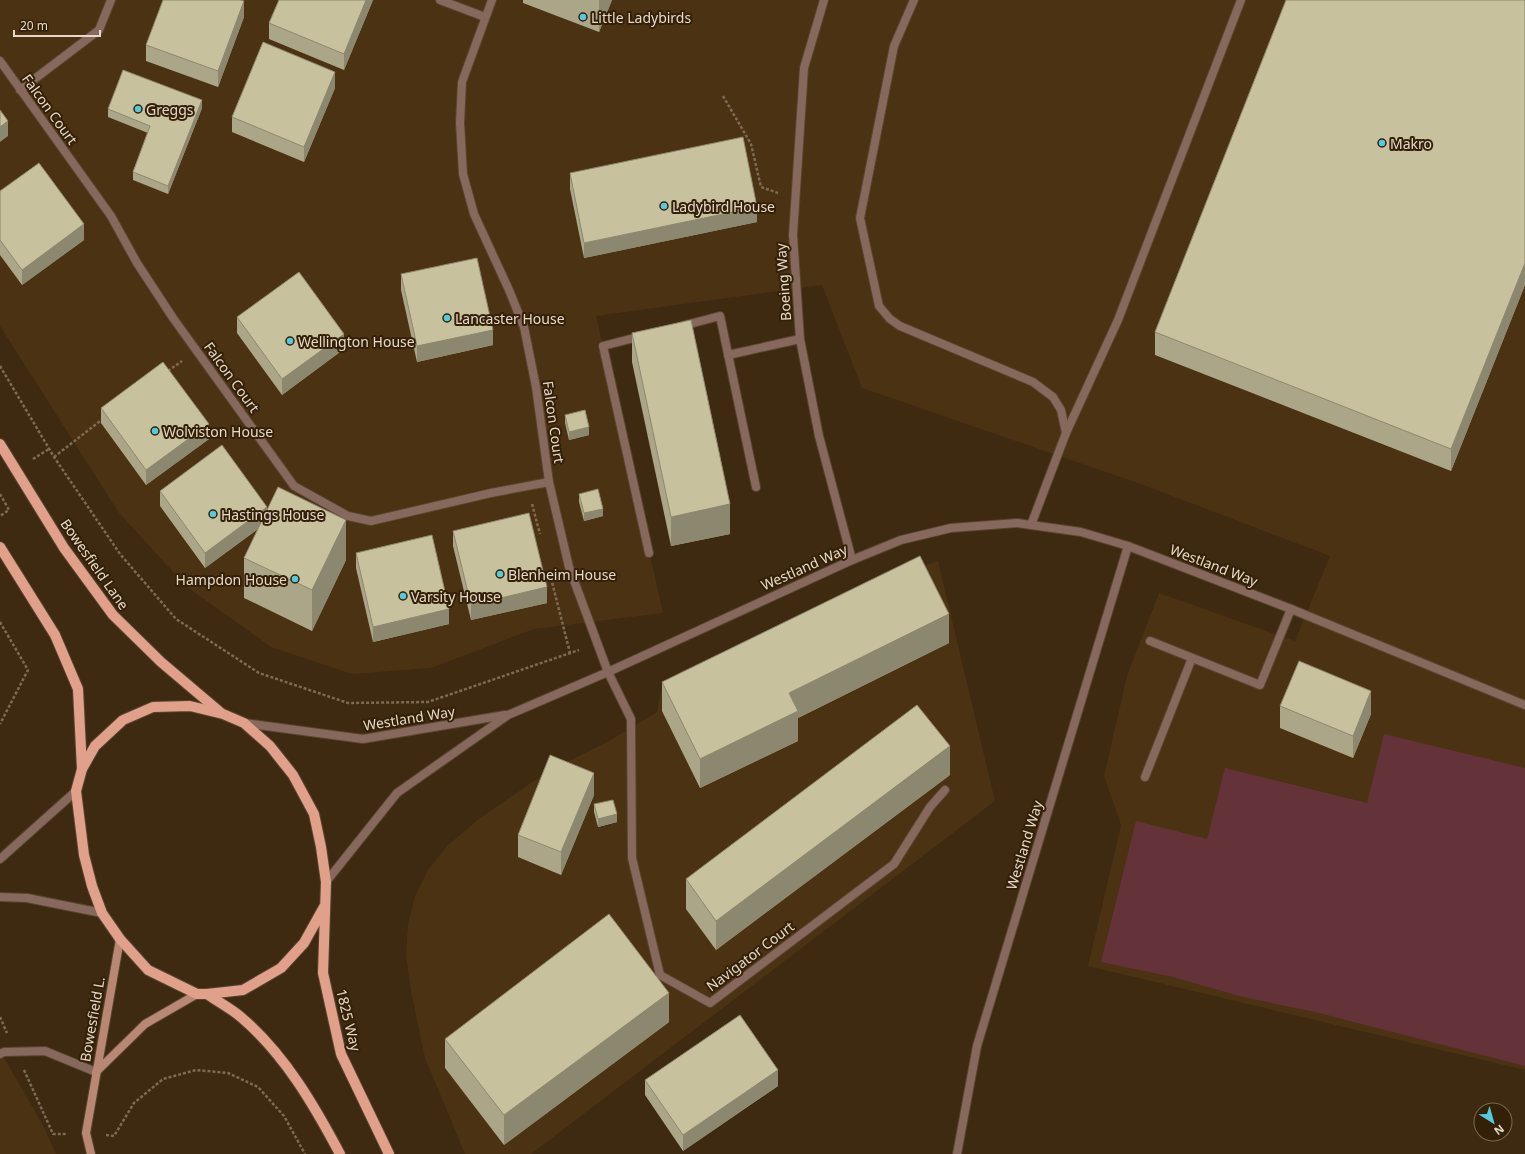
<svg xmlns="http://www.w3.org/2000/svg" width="1525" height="1154" font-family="'Noto Sans',sans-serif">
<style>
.built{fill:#4b3212}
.green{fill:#633339}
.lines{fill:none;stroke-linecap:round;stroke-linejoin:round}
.lane-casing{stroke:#59452f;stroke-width:10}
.street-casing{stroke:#59452f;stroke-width:10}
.secondary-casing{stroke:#59452f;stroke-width:10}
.primary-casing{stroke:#59452f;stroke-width:12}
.path{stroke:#7d6b56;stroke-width:2.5;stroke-dasharray:3 2;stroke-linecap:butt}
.lane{stroke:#87685c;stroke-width:8}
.street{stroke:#87685c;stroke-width:8}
.secondary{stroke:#b98875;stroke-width:8}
.primary{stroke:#e0a089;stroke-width:10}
.wall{fill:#aca688}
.shaded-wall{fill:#8c876f}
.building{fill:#c8c19e;stroke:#8c876f}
.poi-dot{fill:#55cadf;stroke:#332007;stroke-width:1.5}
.labels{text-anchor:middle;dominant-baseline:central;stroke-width:4;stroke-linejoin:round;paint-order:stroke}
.poi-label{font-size:14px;fill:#e6d9ca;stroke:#332007;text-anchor:start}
.street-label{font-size:14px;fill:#e6d9ca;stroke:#332007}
</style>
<rect width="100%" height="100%" fill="#3e2911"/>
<g class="built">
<path d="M0,0H1525V1070L1088,966L1121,825L1104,776L1127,676L1159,593L1295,641L1330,556L1149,487L862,388L822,285L596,316L663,613L534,629L431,668L352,674L271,647L187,587L119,513L0,326Z"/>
<path d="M938,561L995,801L531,1154H465L425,1058L411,992L406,955L408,925L415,896L428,870L447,846L480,818L547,772L609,741L657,712L661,689L667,681L677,673L868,585Z"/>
<path d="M0,1051L43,1125L56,1154H0Z"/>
</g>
<path class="green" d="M1384,734L1525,768V1066L1315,1012L1243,997L1173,977L1101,962L1136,821L1207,839L1225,768L1367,803Z"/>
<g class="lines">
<g class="lane-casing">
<g id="lane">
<path d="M440,0L485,17"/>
<path d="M914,0L894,46L860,218L879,306L890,319L900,326L1033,382L1053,397L1061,410L1066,433"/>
<path d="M682,326L720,316L756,487"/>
<path d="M642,336L603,346L649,553"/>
<path d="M728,355L800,339"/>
<path d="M1031,525L1066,433L1118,320L1241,0"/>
<path d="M1150,641L1260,685L1291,609L1525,705"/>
<path d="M608,672L631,719L632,858L660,975L710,1003L894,864L930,807L945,790"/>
<path d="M1145,777L1192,658"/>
<path d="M0,1054L4,1052L45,1051L96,1072"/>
</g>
</g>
<g class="street-casing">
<g id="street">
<path d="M492,0L462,82L460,123L463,174L474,214L509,290L524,327L536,387L549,482L569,567L608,672"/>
<path d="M824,0L804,68L793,235L800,339L819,436L852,560"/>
<path d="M0,61L111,216L137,263L173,318L294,486L348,516L371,521L491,493L549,482"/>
<path d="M20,90L99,30L111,0"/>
<path d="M244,723L363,739L505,715"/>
<path d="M0,859L76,791"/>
<path d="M326,882L397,793L508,715L608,672L852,560L901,540L951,528L1017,523L1081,532L1128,546L1291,609"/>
<path d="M0,897L27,898L102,913"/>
<path d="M957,1154L977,1046L1128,546"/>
</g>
</g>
<g class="secondary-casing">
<g id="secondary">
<path d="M96,1072L145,1024L197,994"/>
<path d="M91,1154L86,1133L120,939"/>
</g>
</g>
<g class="primary-casing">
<g id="primary">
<path d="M0,444L64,548L113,615L161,662L220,712"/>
<path d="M0,547L55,635L78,689L82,769"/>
<path d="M324,907L304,943L281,968L243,990L207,994H197L148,970L120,939L102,913L92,886L84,855L76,791L82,769L95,746L123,720L153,707L190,706L223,714L244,723L270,746L293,775L314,814L321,847L326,882L323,973L341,1054L389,1154"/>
<path d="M207,994C218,1002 232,1009 242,1018C285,1055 314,1105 340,1154"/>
</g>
</g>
<g class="path">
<path d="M723,96L751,144L761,187L778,193"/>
<path d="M0,366L54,457L120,554L176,619L259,673L348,703L428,702L579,650"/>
<path d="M168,371L182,361"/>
<path d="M54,457L104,418"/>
<path d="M33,459L49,449"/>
<path d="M0,494L9,510L0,516"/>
<path d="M532,504L540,534"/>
<path d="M551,578L570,653"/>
<path d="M0,622L28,670L0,724"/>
<path d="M0,1017L7,1033"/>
<path d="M24,1070L53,1134H67"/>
<path d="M106,1135L114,1136L134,1103L163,1079L196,1070L228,1073L258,1087L284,1116L305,1154"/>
</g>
<use href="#lane" class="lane"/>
<use href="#street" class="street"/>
<use href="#secondary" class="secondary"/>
<use href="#primary" class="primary"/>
</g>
<g class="wall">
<path d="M279,0H373L344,70L269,39V23Z"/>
<path d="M523,0H612L599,32L523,3Z"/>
<path d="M1525,0V285L1451,471L1155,355V332Z"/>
<path d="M244,17L218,87L146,61V45Z"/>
<path d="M335,88L304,162L232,132V117Z"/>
<path d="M202,108L168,194L133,180V172L148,133L108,117V109Z"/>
<path d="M570,173L757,222L584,258L570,189Z"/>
<path d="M0,191L84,240L22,285L0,255Z"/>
<path d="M401,274L493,345L417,362L401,290Z"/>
<path d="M237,317L344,349L282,395L237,333Z"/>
<path d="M632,333L730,534L671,546L632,362Z"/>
<path d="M101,408L209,439L146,485L101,423Z"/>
<path d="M565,415L589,435L569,440L565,423Z"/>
<path d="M160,491L267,511L346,560L312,631L244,598V558L258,529L205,568L160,506Z"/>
<path d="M579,494L603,516L584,521L579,502Z"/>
<path d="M453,531L547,603L471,620L453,546Z"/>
<path d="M356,553L449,624L373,642L356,568Z"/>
<path d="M949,643L798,718V741L700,788L662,711V682Z"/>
<path d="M1280,706L1371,714L1353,758L1280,728Z"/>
<path d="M950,775L716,950L686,909V879Z"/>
<path d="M594,795L561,875L518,857V835Z"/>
<path d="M594,804L617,822L598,827L594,812Z"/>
<path d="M669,1022L504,1145L445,1068V1039Z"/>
<path d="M645,1080L778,1086L683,1151L645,1095Z"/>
</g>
<g class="shaded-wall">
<path d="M366,0H373L344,70V54Z"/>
<path d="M599,0H612L599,32Z"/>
<path d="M244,1V17L218,87V71Z"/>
<path d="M335,72V88L304,162V147Z"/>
<path d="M202,100V108L168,194V186Z"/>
<path d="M8,121V136L0,142V127Z"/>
<path d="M757,207V222L584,258V243Z"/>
<path d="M84,224V240L22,285V270Z"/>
<path d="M1525,263V285L1451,471V449Z"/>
<path d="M493,330V345L417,362V346Z"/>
<path d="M344,334V349L282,395V379Z"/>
<path d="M209,424V439L146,485V470Z"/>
<path d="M589,427V435L569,440V432Z"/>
<path d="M730,504V534L671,546V517Z"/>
<path d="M267,507V522L205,568V553Z"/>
<path d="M603,509V516L584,521V513Z"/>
<path d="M346,520V560L312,631V590Z"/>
<path d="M547,587V603L471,620V605Z"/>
<path d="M449,609V624L373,642V627Z"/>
<path d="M949,614V643L798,718V741L700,788V759L789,693Z"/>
<path d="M1371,691V714L1353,758V736Z"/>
<path d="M950,746V775L716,950V921Z"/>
<path d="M594,773V795L561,875V852Z"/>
<path d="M617,814V822L598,827V819Z"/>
<path d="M669,993V1022L504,1145V1115Z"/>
<path d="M778,1070V1086L683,1151V1135Z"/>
</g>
<g class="building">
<path d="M163,0H240L244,1L218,71L146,45Z"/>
<path d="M279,0H366L344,54L269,23Z"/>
<path d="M1286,0H1525V263L1451,449L1155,332Z"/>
<path d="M263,42L335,72L304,147L232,117Z"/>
<path d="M123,70L202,100L168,186L133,172L150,126L108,109Z"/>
<path d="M0,110L8,121L0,127Z"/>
<path d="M743,137L757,207L584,243L570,173Z"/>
<path d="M39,163L84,224L22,270L0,240V191Z"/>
<path d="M477,258L493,330L417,346L401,274Z"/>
<path d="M299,272L344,334L282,379L237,317Z"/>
<path d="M691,320L730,504L671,517L632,333Z"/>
<path d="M163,362L209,424L146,470L101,408Z"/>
<path d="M585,410L589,427L569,432L565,415Z"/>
<path d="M222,445L267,507L205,553L160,491Z"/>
<path d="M278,487L346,520L312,590L244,558Z"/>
<path d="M598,489L603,509L584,513L579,494Z"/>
<path d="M529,513L547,587L471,605L453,531Z"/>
<path d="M432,535L449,609L373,627L356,553Z"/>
<path d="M920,556L949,614L789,693L798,711L700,759L662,682Z"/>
<path d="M1299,661L1371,691L1353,736L1280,706Z"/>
<path d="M917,705L950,746L716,921L686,879Z"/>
<path d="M550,755L594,773L561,852L518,835Z"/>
<path d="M613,800L617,814L598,819L594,804Z"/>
<path d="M609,914L669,993L504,1115L445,1039Z"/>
<path d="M740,1015L778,1070L683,1135L645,1080Z"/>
</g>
<g class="poi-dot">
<circle cx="583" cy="17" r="4"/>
<circle cx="138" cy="109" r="4"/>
<circle cx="1382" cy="143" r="4"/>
<circle cx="664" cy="206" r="4"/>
<circle cx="447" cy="318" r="4"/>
<circle cx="290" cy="341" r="4"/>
<circle cx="155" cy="431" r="4"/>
<circle cx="213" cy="514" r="4"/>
<circle cx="500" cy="574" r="4"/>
<circle cx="295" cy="579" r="4"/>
<circle cx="403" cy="596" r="4"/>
</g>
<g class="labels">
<g class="poi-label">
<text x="591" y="17">Little Ladybirds</text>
<text x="146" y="109">Greggs</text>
<text x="1390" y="143">Makro</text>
<text x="672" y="206">Ladybird House</text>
<text x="455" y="318">Lancaster House</text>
<text x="298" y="341">Wellington House</text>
<text x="163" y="431">Wolviston House</text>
<text x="221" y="514">Hastings House</text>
<text x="508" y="574">Blenheim House</text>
<text x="287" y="579" text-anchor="end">Hampdon House</text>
<text x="411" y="596">Varsity House</text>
</g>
<g class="street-label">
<text transform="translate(50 109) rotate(54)">Falcon Court</text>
<text transform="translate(783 282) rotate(-94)">Boeing Way</text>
<text transform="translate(232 377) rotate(54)">Falcon Court</text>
<text transform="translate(554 422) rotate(82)">Falcon Court</text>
<text transform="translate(95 564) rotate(55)">Bowesfield Lane</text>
<text transform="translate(1214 565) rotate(21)">Westland Way</text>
<text transform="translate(804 567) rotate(-24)">Westland Way</text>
<text transform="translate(409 718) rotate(-9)">Westland Way</text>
<text transform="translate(1024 845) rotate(-73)">Westland Way</text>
<text transform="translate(750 956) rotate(-37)">Navigator Court</text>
<text transform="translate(92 1019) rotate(-80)">Bowesfield L.</text>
<text transform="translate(349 1020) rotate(76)">1825 Way</text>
</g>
</g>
<g transform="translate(1493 1122) rotate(143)"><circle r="19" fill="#332007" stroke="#7b6a55"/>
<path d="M0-3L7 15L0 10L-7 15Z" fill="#55cadf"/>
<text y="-6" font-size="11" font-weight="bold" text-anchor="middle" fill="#e6d9ca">N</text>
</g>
<path d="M14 30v6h86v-6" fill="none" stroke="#e6d9ca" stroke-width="2"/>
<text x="20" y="30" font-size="12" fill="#e6d9ca" stroke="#332007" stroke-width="3" paint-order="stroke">20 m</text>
</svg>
